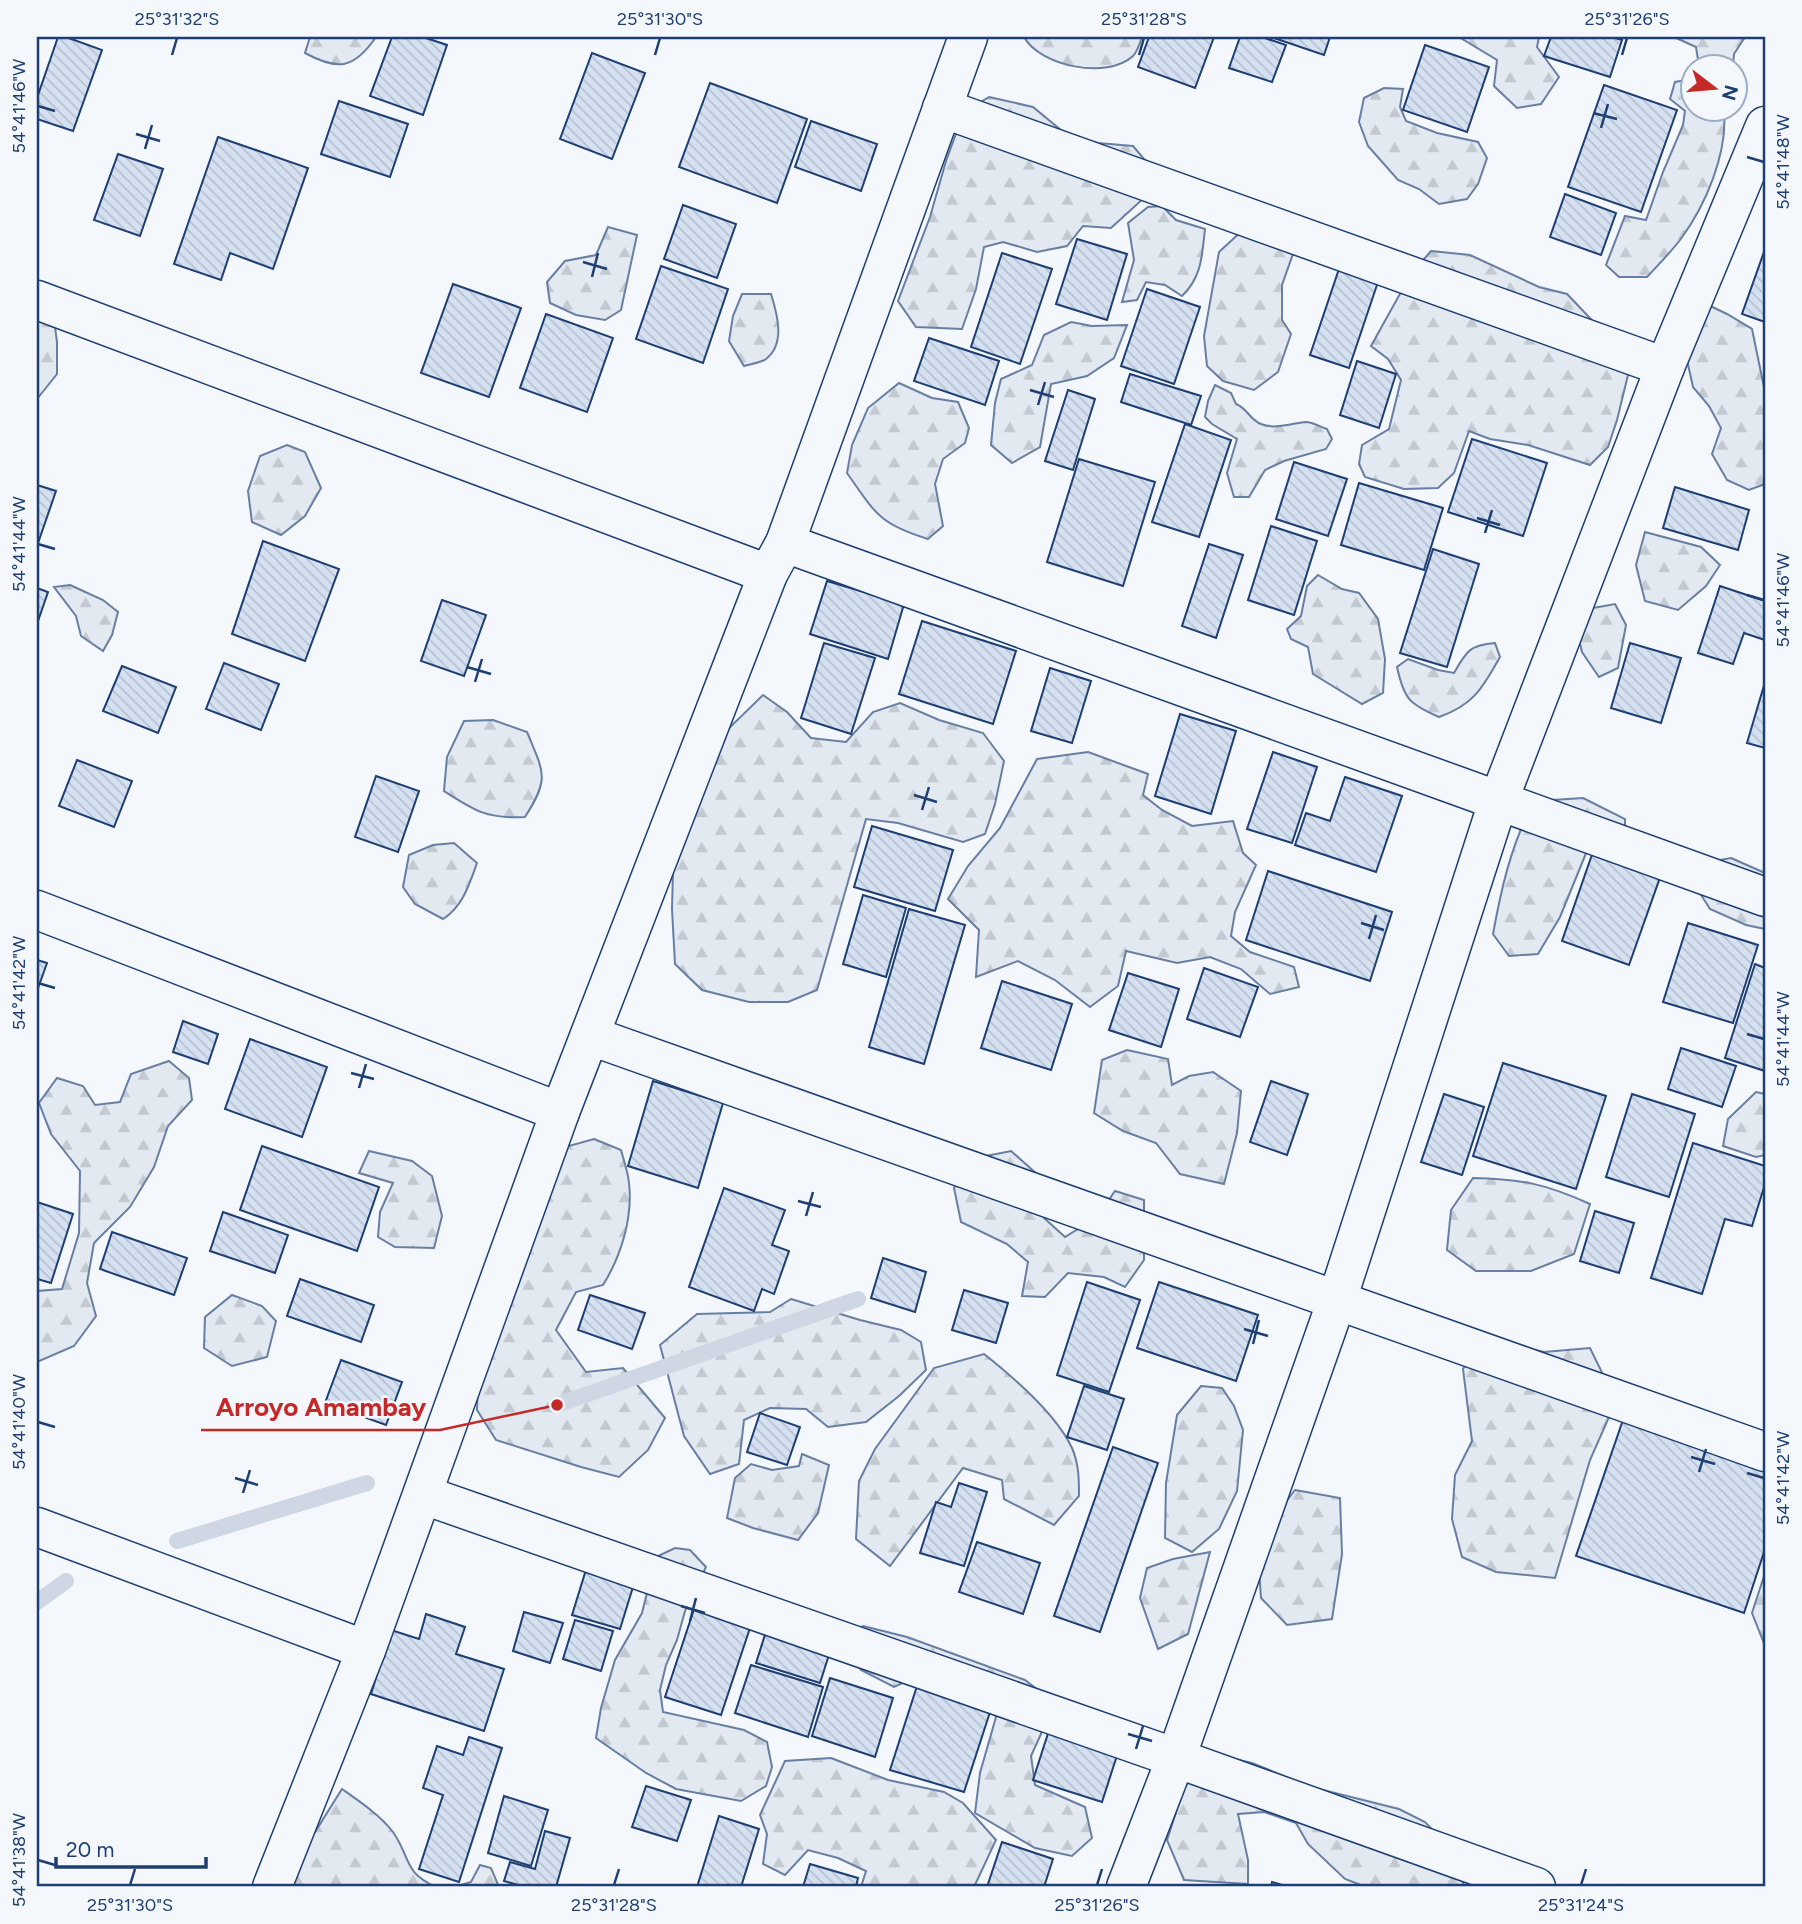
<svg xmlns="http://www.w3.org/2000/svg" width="1802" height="1924" font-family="Figtree,sans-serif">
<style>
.forest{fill:url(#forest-firs);stroke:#687fa3;stroke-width:2}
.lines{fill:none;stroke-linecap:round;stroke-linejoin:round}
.stream{stroke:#cfd7e4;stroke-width:16}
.building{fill:url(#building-back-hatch);stroke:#1d3f73;stroke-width:2}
.minor-casing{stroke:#1d3f73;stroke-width:41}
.minor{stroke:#f4f7fb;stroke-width:38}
.ticks{fill:none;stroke:#1d3f73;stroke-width:2.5}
.leader{fill:none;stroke:#c62828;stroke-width:2.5}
.callout-dot{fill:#c62828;stroke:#f4f7fb;stroke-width:2.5}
.callout-label{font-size:26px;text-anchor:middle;font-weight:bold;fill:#c62828;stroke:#f4f7fb;stroke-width:5;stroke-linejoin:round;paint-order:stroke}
.neatline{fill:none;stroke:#1d3f73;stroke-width:2.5}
.ticks-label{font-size:18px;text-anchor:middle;fill:#1d3f73}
</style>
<defs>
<pattern id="forest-firs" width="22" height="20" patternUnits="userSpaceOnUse" patternTransform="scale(1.75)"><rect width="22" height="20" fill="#e3e9f0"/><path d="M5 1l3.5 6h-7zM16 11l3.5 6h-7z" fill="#c2c9d1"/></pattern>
<pattern id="building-back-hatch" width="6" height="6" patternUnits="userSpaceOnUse" patternTransform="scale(1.75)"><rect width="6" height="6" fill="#d5e0f0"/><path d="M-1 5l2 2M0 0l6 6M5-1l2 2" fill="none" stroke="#b6c1d1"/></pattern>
</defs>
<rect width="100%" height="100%" fill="#f4f7fb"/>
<g class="forest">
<path d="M310,37H376C354,69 338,71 305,53Z"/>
<path d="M1024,37H1142C1140,43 1137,52 1133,56C1107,80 1040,66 1024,37Z"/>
<path d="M1459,37H1539L1537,47L1559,77L1541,104L1517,108L1494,86L1497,60Z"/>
<path d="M1674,37H1745L1734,54L1733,66H1699L1696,47Z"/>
<path d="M1693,79L1694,108L1724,109C1728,153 1706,205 1680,240C1670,253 1658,265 1647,277H1619L1606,265L1625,216L1646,220L1663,172L1683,125L1685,111L1670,99L1675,82Z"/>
<path d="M1384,88L1403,89L1400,107L1406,121L1437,133L1478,142L1487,158L1478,184L1467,199L1439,204L1419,189L1398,180L1368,146L1359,122L1364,98Z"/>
<path d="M989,97L1033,107L1067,135L1098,143L1133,146L1150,166L1145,197L1111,228L1083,226L1067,246L1037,252L1003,242L984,247L976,289L962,329L916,327L898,301L930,217L946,161L964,112Z"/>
<path d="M1162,206L1176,220L1205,229C1202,255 1202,277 1182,296L1165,285L1146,282L1137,300L1122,302L1134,260L1128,223L1148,207Z"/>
<path d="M608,227L637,235L621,310L605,320L576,315L550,303L547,282L565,261L596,255Z"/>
<path d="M1244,229L1294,251L1282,285V320L1291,334L1278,372L1254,390L1223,381L1207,366L1204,336L1219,252Z"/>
<path d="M1431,251L1470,255L1539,287L1567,294L1625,355L1628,375L1617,420L1608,447L1590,465L1528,445L1490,439L1469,431L1454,473L1438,488L1404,489L1365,477L1359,464L1362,445L1389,429L1401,380L1388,359L1371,346L1411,274Z"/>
<path d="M37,292L51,297L57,342V374L37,399Z"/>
<path d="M742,294H771C777,313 786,344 766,359C761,363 750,364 744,366L729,341L733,316Z"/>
<path d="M1702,302L1727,314L1752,329L1765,392V484L1749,490L1727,480L1712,454L1721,428L1709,406L1693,387L1685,351Z"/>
<path d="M1071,322L1092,326L1127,325L1114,358L1087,376L1051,384L1040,447L1012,463L991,445L995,403L1001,379L1032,365L1044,335Z"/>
<path d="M899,383L932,398L958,402L969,428L965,443L943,459L935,484L943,526L928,539C879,524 876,514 847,473L852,445L868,408Z"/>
<path d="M1215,385L1231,393L1236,404C1247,408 1250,420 1261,424C1275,430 1292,423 1306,422C1313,422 1320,427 1327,429L1332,439L1326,449L1284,461L1265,470L1249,497H1234L1227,473L1237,439L1212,424L1205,417L1208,401Z"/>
<path d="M287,445L305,452L321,488L305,516L281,535L252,522L248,491L260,456Z"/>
<path d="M1645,532L1701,547L1720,565L1706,586L1678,610L1645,601L1636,565Z"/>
<path d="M1318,575L1342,589L1359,593L1378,619L1385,659L1383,693L1362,704L1313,674L1308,647L1291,639L1287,629L1301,616L1307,586Z"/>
<path d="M70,585L103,600L118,612L112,635L103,651L81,636L76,616L54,587Z"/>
<path d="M1615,604L1626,625L1618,668L1599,677L1582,652L1575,622L1593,608Z"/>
<path d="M1495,643L1500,657C1483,687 1474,705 1439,717C1409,704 1404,699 1397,667L1408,659L1438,670L1454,673C1466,652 1469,645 1495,643Z"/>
<path d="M763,695L787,712L811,738L846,742L873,712L900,703L939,720L983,733L1004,761L995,804L985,834L963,842L898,823L866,819L817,990L788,1002H749L702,990L675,964L672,909L674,834L723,734Z"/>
<path d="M493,720L527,732C544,773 550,778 525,817C487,819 475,811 444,791L447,757L464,721Z"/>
<path d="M1088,752L1148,774L1143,795L1162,810L1192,826L1233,821L1243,853L1256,865L1235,912L1231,936L1250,952L1294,967L1299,987L1270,994L1241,969L1210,957L1177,963L1126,951L1118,986L1090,1007L1055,980L1018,961L976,977L979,930L948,899L968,866L1000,828L1037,759Z"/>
<path d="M1583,798L1625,819V848L1591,841L1560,917L1538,954L1509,956L1493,934C1501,890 1510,850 1530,809L1552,800Z"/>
<path d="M454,843L477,863C469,885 463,906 443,919L415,904L403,887L409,855L433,845Z"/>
<path d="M1731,858L1765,873V929L1746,925L1710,909L1691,879L1698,864Z"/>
<path d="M1127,1050L1168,1059L1172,1085L1189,1076L1213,1072L1241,1091L1237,1133L1224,1184L1180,1174L1156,1143L1123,1131L1094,1113L1102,1060Z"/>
<path d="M169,1061L189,1078L192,1100L168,1126L154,1167L130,1207L94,1243L87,1283L96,1316L74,1346L37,1362V1291L62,1289L79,1233L80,1171L51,1134L39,1103L57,1078L83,1086L95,1105L120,1102L131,1074Z"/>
<path d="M1756,1092L1765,1094V1155L1756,1157L1723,1146L1728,1119Z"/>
<path d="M594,1139L621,1150C624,1161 628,1172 629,1183C633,1218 621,1256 603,1285L576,1292L556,1330L586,1372L623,1368L665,1418L648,1450L619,1477L581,1467L496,1440L477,1410L479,1357L565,1147Z"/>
<path d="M369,1151L412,1161L432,1176L442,1216L434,1248L395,1247L378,1237L380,1212L393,1183L359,1173Z"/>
<path d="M1011,1151L1037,1174L1044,1218L1065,1237L1097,1217L1115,1191L1144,1200V1260L1125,1287L1104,1277L1068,1273L1045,1297L1022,1296L1028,1262L1007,1244L961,1222L954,1188L971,1159Z"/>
<path d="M1473,1178C1522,1179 1546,1184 1590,1204L1574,1254L1531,1271H1476L1447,1250L1451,1210Z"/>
<path d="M232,1295L262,1306L276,1321L267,1357L232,1366L204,1348L205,1317Z"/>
<path d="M791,1299L860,1320L901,1330L921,1342L926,1370L899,1396L866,1422L828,1427L806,1409L770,1408L744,1420L739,1464L710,1474L684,1436L660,1345L697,1314L770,1312Z"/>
<path d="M1482,1338L1544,1352L1590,1348L1616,1401L1590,1460L1555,1578L1496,1572L1462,1557L1452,1519L1455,1475L1472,1441L1463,1369Z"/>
<path d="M984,1354C1013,1377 1056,1414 1072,1448C1079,1464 1079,1480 1079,1496L1054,1525L1004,1499L1002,1480L963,1468L890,1566L856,1539L859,1481L875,1449L934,1368Z"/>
<path d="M1201,1386L1222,1388L1234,1406L1243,1430L1237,1491L1219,1529L1192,1552L1165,1538L1166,1483L1177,1415Z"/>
<path d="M802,1454L829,1465L818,1513L798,1540L753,1528L727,1518L735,1478L751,1464L772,1470L799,1466Z"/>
<path d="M1295,1490L1340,1498L1342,1554L1332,1619L1287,1625L1261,1598L1257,1540Z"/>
<path d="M675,1548L690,1550L706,1567L685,1611L677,1640L666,1665L660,1690L663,1712L744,1730L767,1742L772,1767L766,1786L741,1801L676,1789L646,1773L596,1738L601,1708L615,1660L642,1613L656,1557Z"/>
<path d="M1210,1552L1188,1634L1158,1649L1140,1598L1147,1568L1173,1559Z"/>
<path d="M1765,1573V1646L1752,1613Z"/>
<path d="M863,1626L907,1637L973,1661L1025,1680L1038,1690L1044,1710L1041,1734L1031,1756L1035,1785L1085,1807L1092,1838L1072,1856L1035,1848L975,1813L980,1773L996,1717L992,1700L920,1675L894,1687L861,1670L846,1653L853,1631Z"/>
<path d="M1204,1752L1252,1763L1311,1787L1399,1809L1425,1822L1447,1845L1463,1876V1887H1366L1345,1879L1308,1844L1296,1823L1264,1812L1238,1814L1248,1860V1884L1184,1880L1167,1840L1183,1791Z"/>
<path d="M831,1758L888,1780L944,1792L963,1803L996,1840L974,1887H861L866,1871L838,1858L808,1850L785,1875L763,1864L767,1834L760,1815L785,1761Z"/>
<path d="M342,1789C359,1801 380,1815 393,1832C411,1858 403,1872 436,1887H293L290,1872Z"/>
<path d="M480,1865L491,1868L499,1887H454L471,1882Z"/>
</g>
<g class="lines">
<g class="stream">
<path d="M557,1405L858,1299"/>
<path d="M177,1541L367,1483"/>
<path d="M37,1602L66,1581"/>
</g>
</g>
<g class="building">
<path d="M58,37H66L102,50L73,131L37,119V98Z"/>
<path d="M392,37H423L447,45L423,115L370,96Z"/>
<path d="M1149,37H1214L1195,88L1138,67Z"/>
<path d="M1240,37H1262L1286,45L1272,82L1229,68Z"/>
<path d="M1271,37H1330L1324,55Z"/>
<path d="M1551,37H1612L1622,40L1610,77L1544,56Z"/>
<path d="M1425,45L1489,67L1467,132L1403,110Z"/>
<path d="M592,53L645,73L612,159L560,139Z"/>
<path d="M710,83L807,119L777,203L679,167Z"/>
<path d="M1604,85L1677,110L1641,212L1568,187Z"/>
<path d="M339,101L408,124L390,177L321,154Z"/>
<path d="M811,121L877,144L861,191L795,167Z"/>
<path d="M218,137L308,168L273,269L230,253L221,280L174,264Z"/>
<path d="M118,154L163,169L140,236L94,220Z"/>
<path d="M1565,194L1616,213L1601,255L1550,237Z"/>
<path d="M683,205L736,224L717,278L664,259Z"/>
<path d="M1077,239L1127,254L1107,320L1056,304Z"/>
<path d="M1765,249V322L1742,314Z"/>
<path d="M1002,253L1052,269L1020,364L971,347Z"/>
<path d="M1342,260L1381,273L1349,368L1310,355Z"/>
<path d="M661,266L728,289L703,363L636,339Z"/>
<path d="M453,284L521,308L489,397L421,373Z"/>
<path d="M1147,289L1200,307L1174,384L1121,366Z"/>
<path d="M546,314L613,338L587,412L520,388Z"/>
<path d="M929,338L999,361L985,405L914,381Z"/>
<path d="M1357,361L1396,374L1379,428L1340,415Z"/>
<path d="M1130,374L1201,396L1191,425L1121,402Z"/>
<path d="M1068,390L1095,399L1073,470L1045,461Z"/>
<path d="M1185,424L1231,440L1199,537L1152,522Z"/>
<path d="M1472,439L1547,463L1523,536L1448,512Z"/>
<path d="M1079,459L1155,482L1123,586L1047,562Z"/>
<path d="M1294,462L1347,479L1328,536L1276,519Z"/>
<path d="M1359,483L1443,508L1424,570L1341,545Z"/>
<path d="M37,485L56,491L37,546Z"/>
<path d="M1675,487L1749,510L1738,550L1663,528Z"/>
<path d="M1271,526L1317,541L1294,615L1248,600Z"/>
<path d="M263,541L339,569L305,661L232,634Z"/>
<path d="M1209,544L1243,555L1216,638L1182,626Z"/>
<path d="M1433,549L1479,564L1447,667L1400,653Z"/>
<path d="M827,581L904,604L888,659L810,634Z"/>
<path d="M1720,586L1765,601V640L1744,633L1733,664L1698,653Z"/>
<path d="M37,588L48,592L37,624Z"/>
<path d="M442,600L486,615L464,676L421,661Z"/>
<path d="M922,621L1016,651L993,724L899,694Z"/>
<path d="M824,643L875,658L851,734L801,718Z"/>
<path d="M1630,643L1681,658L1661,723L1611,708Z"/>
<path d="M224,663L279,684L261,730L206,709Z"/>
<path d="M122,666L176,687L158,733L103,711Z"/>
<path d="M1050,668L1091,681L1072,743L1031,731Z"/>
<path d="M1765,682V748L1747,743Z"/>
<path d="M1180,714L1236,731L1211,814L1155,796Z"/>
<path d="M1273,752L1317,767L1292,843L1247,829Z"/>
<path d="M77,760L132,781L114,827L59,806Z"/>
<path d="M376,776L419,791L398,852L355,837Z"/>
<path d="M1345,777L1402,796L1376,872L1295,845L1306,813L1330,821Z"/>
<path d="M872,826L953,850L935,911L854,887Z"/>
<path d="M1595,846L1663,869L1629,965L1562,941Z"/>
<path d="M1268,871L1392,912L1370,981L1246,940Z"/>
<path d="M863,895L906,908L886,977L843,964Z"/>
<path d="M909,909L965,925L924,1064L869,1047Z"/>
<path d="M1688,923L1758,945L1733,1023L1663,1002Z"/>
<path d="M37,960L47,963L37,991Z"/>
<path d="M1755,964L1765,968V1071L1725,1058Z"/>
<path d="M1204,968L1258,987L1240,1037L1187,1019Z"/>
<path d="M1128,973L1179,989L1161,1047L1109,1030Z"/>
<path d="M1002,981L1072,1004L1051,1070L981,1048Z"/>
<path d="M183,1021L218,1034L208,1064L173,1052Z"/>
<path d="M250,1039L327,1067L302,1137L225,1109Z"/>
<path d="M1681,1048L1736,1066L1722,1107L1668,1089Z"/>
<path d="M1503,1063L1606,1096L1576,1189L1473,1156Z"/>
<path d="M653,1081L723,1103L698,1188L628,1166Z"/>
<path d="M1271,1081L1308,1094L1287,1155L1250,1142Z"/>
<path d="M1444,1094L1484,1107L1462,1175L1421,1162Z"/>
<path d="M1632,1094L1695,1114L1669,1197L1606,1177Z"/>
<path d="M1693,1143L1765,1166V1184L1752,1226L1725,1219L1702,1294L1651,1278Z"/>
<path d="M262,1146L379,1187L357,1251L240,1210Z"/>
<path d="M724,1188L785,1210L772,1245L789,1251L774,1294L762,1289L754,1311L689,1287Z"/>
<path d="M37,1202L73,1214L51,1283L37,1279Z"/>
<path d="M1595,1211L1634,1223L1619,1273L1580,1261Z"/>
<path d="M223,1212L288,1235L275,1273L210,1251Z"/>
<path d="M112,1232L187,1258L174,1295L100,1269Z"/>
<path d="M883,1258L926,1272L915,1312L871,1298Z"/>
<path d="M300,1279L374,1305L361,1342L287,1316Z"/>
<path d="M1087,1282L1140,1300L1109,1392L1057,1375Z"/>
<path d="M1159,1282L1258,1315L1236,1381L1137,1348Z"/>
<path d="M964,1290L1008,1303L996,1343L952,1330Z"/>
<path d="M590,1295L645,1313L632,1349L578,1330Z"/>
<path d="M341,1360L402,1382L386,1425L325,1403Z"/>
<path d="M1084,1386L1124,1399L1107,1450L1067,1437Z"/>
<path d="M760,1413L800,1427L787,1465L747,1452Z"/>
<path d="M1624,1417L1765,1465V1549L1744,1613L1576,1556Z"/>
<path d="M1113,1447L1158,1463L1100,1632L1054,1616Z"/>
<path d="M959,1483L987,1492L964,1566L920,1553L936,1502L951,1507Z"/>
<path d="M977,1542L1040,1563L1023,1614L959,1592Z"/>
<path d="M589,1560L637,1574L620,1629L572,1615Z"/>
<path d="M699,1594L755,1613L721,1715L665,1697Z"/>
<path d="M524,1612L563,1623L550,1663L513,1651Z"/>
<path d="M426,1614L465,1627L456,1654L504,1669L484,1731L371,1694L391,1630L419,1639Z"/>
<path d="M770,1619L834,1639L820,1683L756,1663Z"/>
<path d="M575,1620L613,1631L601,1671L563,1659Z"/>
<path d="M751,1665L823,1687L808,1737L735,1713Z"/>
<path d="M830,1678L893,1698L875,1757L812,1736Z"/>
<path d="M917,1686L991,1709L964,1792L890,1770Z"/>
<path d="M1052,1721L1121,1743L1102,1802L1033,1780Z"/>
<path d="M469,1737L502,1748L459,1882L419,1869L443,1795L423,1788L437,1746L463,1755Z"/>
<path d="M646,1786L691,1800L677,1841L632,1827Z"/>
<path d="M504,1796L548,1810L531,1866L488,1853Z"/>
<path d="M719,1816L759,1829L741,1887H697Z"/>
<path d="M545,1831L570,1838L556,1887H525L504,1881L510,1862L535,1869Z"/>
<path d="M1002,1842L1053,1859L1044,1887H987Z"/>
<path d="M810,1864L858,1878L856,1887H803Z"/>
<path d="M1272,1882L1289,1887H1271Z"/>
</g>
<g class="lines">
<g class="minor-casing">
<g id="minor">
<path d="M942,108L1665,367"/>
<path d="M37,300L768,574"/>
<path d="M785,543L1765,897"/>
<path d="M37,910L560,1112"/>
<path d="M591,1036L1765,1452"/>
<path d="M424,1495L1176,1758L1536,1887"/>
<path d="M37,1527L366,1650"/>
<path d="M272,1887L366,1650L560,1112L768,574L785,543L968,37"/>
<path d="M1126,1887L1176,1758L1337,1300L1498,802L1665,367L1765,126"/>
</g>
</g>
<use href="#minor" class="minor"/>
</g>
<path class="ticks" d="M172,55L177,38M655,55L660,38M1139,55L1144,38M1622,55L1627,38M38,106L55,111M1593,113L1617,119M1601,128L1608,104M136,134L160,141M145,149L152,125M1747,157L1764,162M583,262L607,269M592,277L598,253M1030,390L1054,397M1038,405L1045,382M1477,518L1500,525M1485,533L1492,510M38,544L55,549M1747,595L1764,600M467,667L491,674M475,682L482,659M914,795L937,802M922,810L929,787M1361,923L1384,930M1369,939L1376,915M38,983L55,988M1747,1034L1764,1039M351,1073L374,1079M359,1088L366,1064M798,1201L821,1207M806,1216L813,1192M1244,1329L1268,1336M1253,1344L1259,1320M38,1422L55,1427M1691,1457L1715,1464M1699,1472L1706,1449M1747,1473L1764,1478M235,1478L258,1485M243,1493L250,1470M681,1606L705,1613M690,1621L696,1598M1128,1734L1152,1741M1136,1749L1143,1726M38,1860L55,1865M130,1885L135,1869M614,1885L619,1869M1097,1885L1102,1869M1581,1885L1586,1869"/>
<path class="leader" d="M557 1405L440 1430H201"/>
<circle class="callout-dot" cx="557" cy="1405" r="7"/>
<g class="callout-label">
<text x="321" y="1416">Arroyo Amambay</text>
</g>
<rect width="1802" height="1924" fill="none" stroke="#f4f7fb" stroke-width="77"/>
<g transform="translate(1714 88) rotate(106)"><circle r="33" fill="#f4f7fb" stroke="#9eadc5" stroke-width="2"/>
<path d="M0-5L12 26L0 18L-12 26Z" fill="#c62828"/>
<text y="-10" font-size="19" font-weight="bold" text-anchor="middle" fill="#1d3f73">N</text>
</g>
<path d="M56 1857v10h150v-10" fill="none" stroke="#1d3f73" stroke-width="3.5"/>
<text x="66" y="1857" font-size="21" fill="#1d3f73" stroke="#f4f7fb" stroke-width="5" paint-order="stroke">20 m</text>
<rect x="38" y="38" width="1726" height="1847" class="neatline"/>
<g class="ticks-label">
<text x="177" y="25">25°31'32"S</text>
<text x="660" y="25">25°31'30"S</text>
<text x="1144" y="25">25°31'28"S</text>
<text x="1627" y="25">25°31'26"S</text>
<text transform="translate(19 106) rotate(-90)" y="6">54°41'46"W</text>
<text transform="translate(1783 162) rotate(-90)" y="6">54°41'48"W</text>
<text transform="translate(19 544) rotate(-90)" y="6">54°41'44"W</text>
<text transform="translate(1783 600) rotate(-90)" y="6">54°41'46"W</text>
<text transform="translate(19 983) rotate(-90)" y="6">54°41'42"W</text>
<text transform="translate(1783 1039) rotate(-90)" y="6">54°41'44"W</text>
<text transform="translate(19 1422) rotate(-90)" y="6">54°41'40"W</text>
<text transform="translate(1783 1478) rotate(-90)" y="6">54°41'42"W</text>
<text transform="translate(19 1860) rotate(-90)" y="6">54°41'38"W</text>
<text x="130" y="1911">25°31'30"S</text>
<text x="614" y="1911">25°31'28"S</text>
<text x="1097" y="1911">25°31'26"S</text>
<text x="1581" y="1911">25°31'24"S</text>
</g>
</svg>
